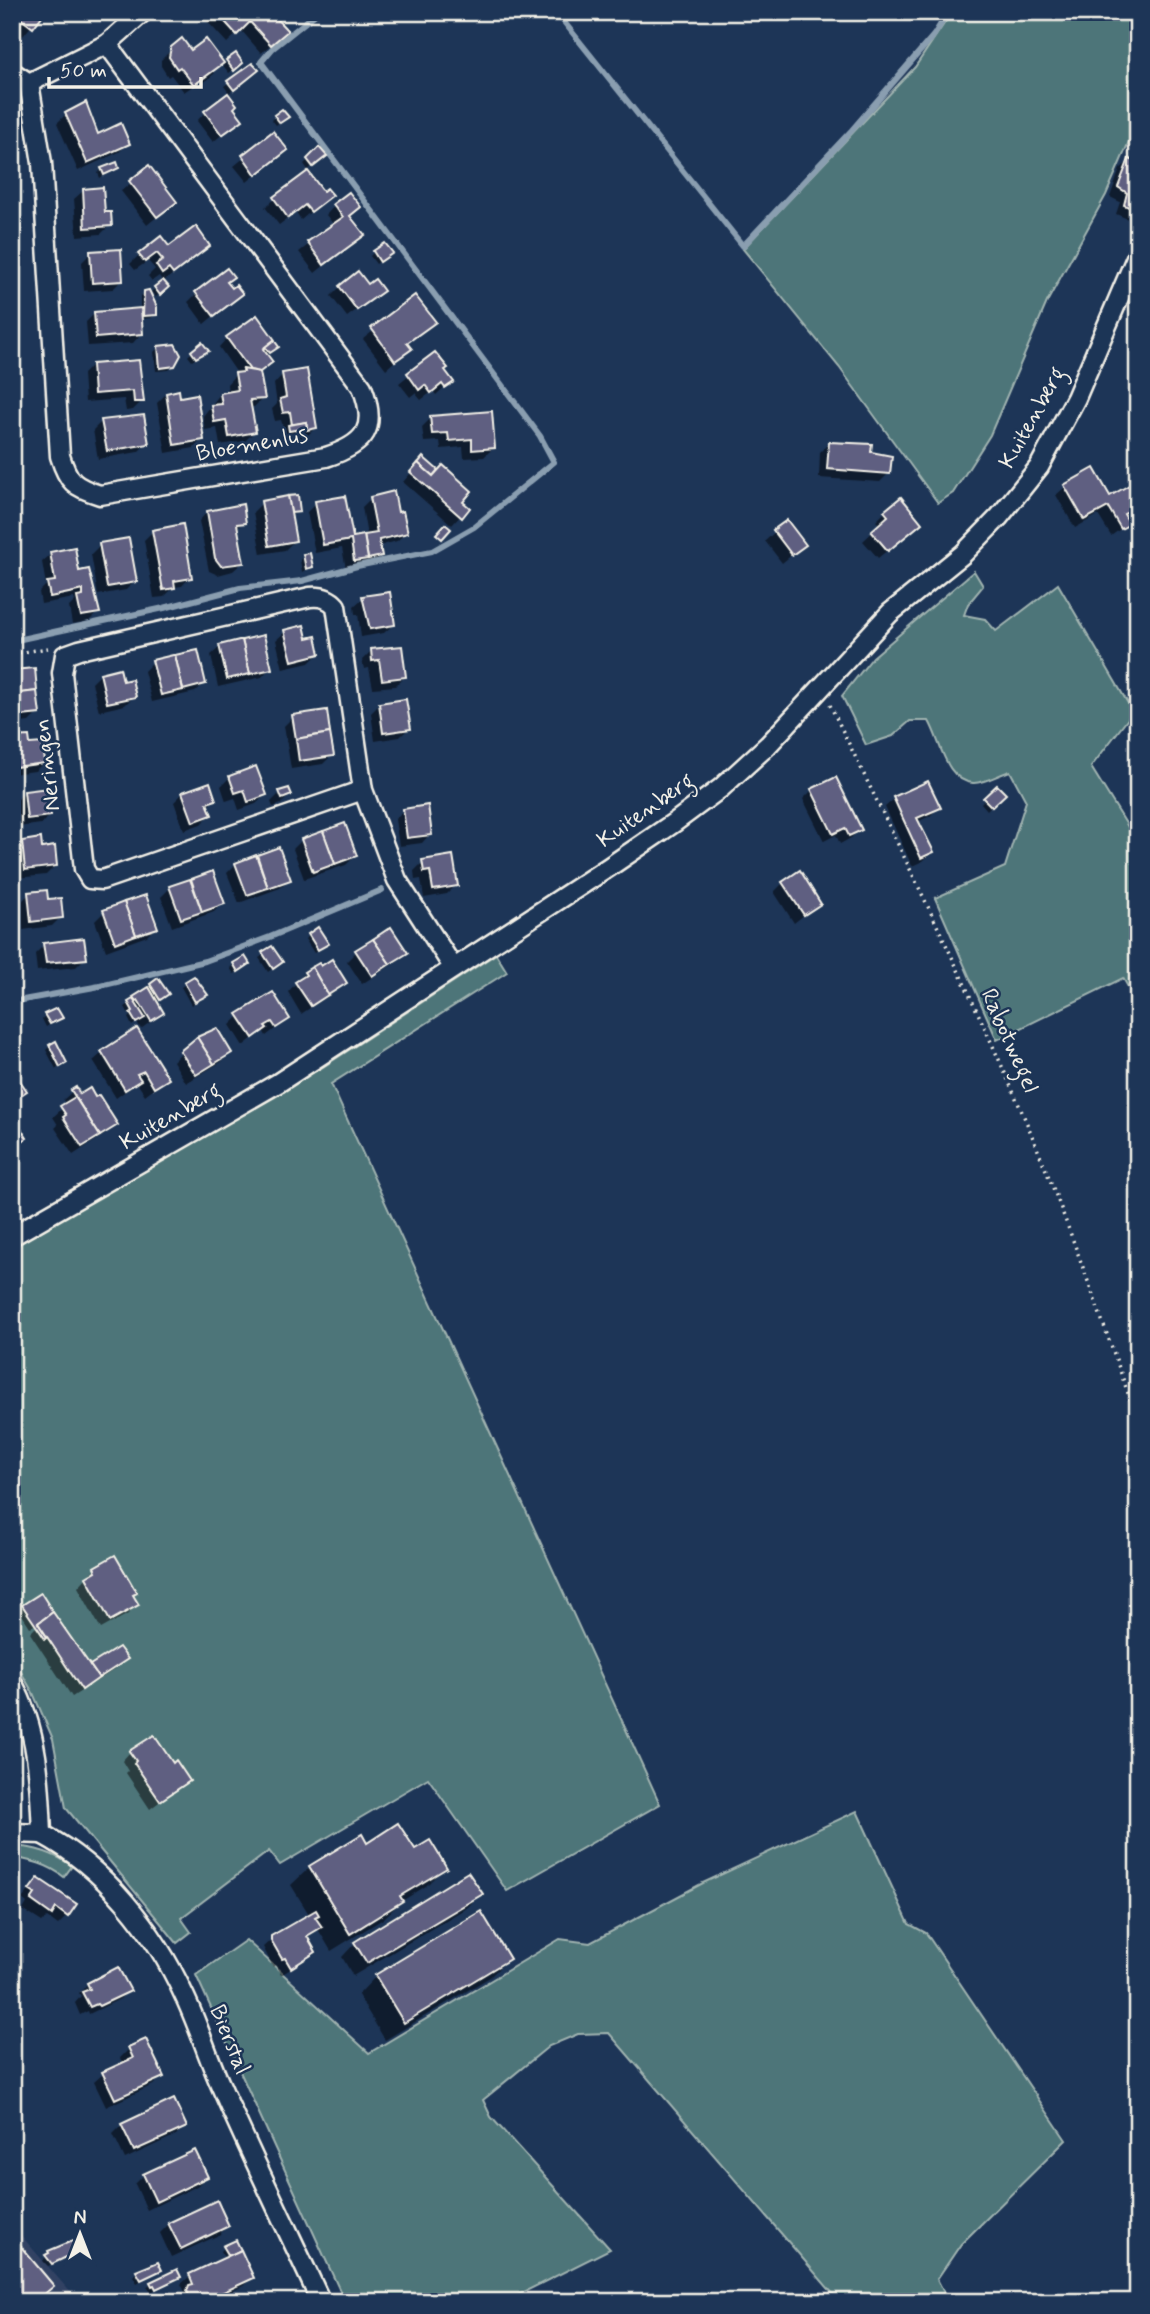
<svg xmlns="http://www.w3.org/2000/svg" width="1150" height="2314" font-family="Mynerve,sans-serif">
<style>
.built{fill:#314264}
.green{fill:#4d7579;stroke:#a0b3b0;stroke-width:2}
.shadow{fill:#0007}
.lines{fill:none;stroke-linecap:round;stroke-linejoin:round}
.stream{stroke:#8a9eb0;stroke-width:6}
.building{fill:#5f5f81;stroke:#f4f1e8;stroke-width:2}
.minor-casing{stroke:#f4f1e8;stroke-width:23}
.path{stroke:#f4f1e8;stroke-width:3.5;stroke-dasharray:2 5;stroke-linecap:butt}
.minor{stroke:#1d3557;stroke-width:18}
.labels{text-anchor:middle;dominant-baseline:central;stroke-width:5;stroke-linejoin:round;paint-order:stroke}
.street-label{font-size:23px;fill:#f4f1e8;stroke:#1d3557}
</style>
<rect width="100%" height="100%" fill="#1d3557"/>
<filter id="ink" filterUnits="userSpaceOnUse"><feTurbulence type="fractalNoise" baseFrequency=".0143" numOctaves="2"/><feDisplacementMap in="SourceGraphic" scale="14" xChannelSelector="R" yChannelSelector="G"/><feConvolveMatrix kernelMatrix="1 2 1 2 8 2 1 2 1" color-interpolation-filters="sRGB"/></filter>
<g filter="url(#ink)">
<path class="built" d="M12,2225L79,2302H12Z"/>
<g class="green">
<path d="M952,12H1138V121L1106,195L1047,302L990,435L953,493L938,503L839,367L743,249L915,67Z"/>
<path d="M974,571L983,586L968,604L964,615L985,619L996,631L1058,584L1133,712L1091,767L1138,843V1005L1123,978L997,1040L935,898L1005,867L1026,801L1010,771C1000,774 983,784 973,783C945,780 941,742 929,721H910L893,736L866,745L842,696L873,657Z"/>
<path d="M496,954L507,972L331,1084L660,1804L507,1891L428,1778L280,1865L269,1851L181,1918L191,1932L177,1943L66,1808L53,1739L33,1693L12,1656V1245L323,1067Z"/>
<path d="M857,1811L909,1924L926,1933L1066,2140L961,2244L937,2279L949,2302H840L609,2033L578,2034L549,2046L483,2100L491,2117L610,2249L504,2302H345L196,1975L246,1940L369,2053L560,1939L590,1943L703,1883Z"/>
<path d="M12,1846C35,1847 54,1853 72,1866L64,1877C48,1864 32,1861 12,1857Z"/>
</g>
<g class="shadow">
<path d="M12,12H43L23,36L12,28Z"/>
<path d="M194,12H251L276,40L261,53L241,30L227,43L205,19L202,21Z"/>
<path d="M206,41L223,65L235,55L237,67L229,73L221,63L213,71L215,73L202,84L200,81L184,92L171,75L168,77L161,66V60L171,50L191,52Z"/>
<path d="M253,65V74L229,93L224,86Z"/>
<path d="M232,108L240,120L213,142L197,121L205,112Z"/>
<path d="M66,114L97,136L128,143L119,152L78,171L57,123Z"/>
<path d="M276,116L283,120L276,125L272,120Z"/>
<path d="M273,134L286,150L247,182L234,166Z"/>
<path d="M319,150L320,160L308,170L304,164Z"/>
<path d="M1129,161L1138,164V212L1130,220L1116,214L1120,202L1110,197L1120,169Z"/>
<path d="M117,168L100,178L98,173L102,169Z"/>
<path d="M149,168L175,202L147,225L121,191Z"/>
<path d="M308,173L323,193L330,195L301,220L296,212L279,225L265,207Z"/>
<path d="M83,191L110,225L101,234L77,236L74,199Z"/>
<path d="M334,206L349,217L362,235L315,273L299,252L334,225L326,215Z"/>
<path d="M208,246L163,282L159,276L152,281L148,276L155,269L148,261L135,270L130,264L139,255L169,249Z"/>
<path d="M374,252L387,256L376,264L370,256Z"/>
<path d="M91,253L122,280L113,289L84,291L82,262Z"/>
<path d="M163,283L166,287L156,297L151,292Z"/>
<path d="M226,283L231,291L240,294L204,324L188,302L197,293Z"/>
<path d="M340,287H368L382,291L347,317L331,296Z"/>
<path d="M144,293L155,315L151,318L140,319L141,334L133,343L88,346L86,322L95,313L140,310V297Z"/>
<path d="M415,298L433,322L406,344L409,349L386,369L363,339Z"/>
<path d="M227,338L272,340L273,350L266,355L271,362L258,374L263,398L254,407H250L254,432L245,441L220,445L217,428L205,430L203,416L220,394L228,393L227,384L237,373L219,347Z"/>
<path d="M158,348L173,365L169,370L156,371L154,352Z"/>
<path d="M207,350L192,361L188,356L192,352Z"/>
<path d="M435,354L443,370L451,381L436,395L433,391L421,400L415,393L410,397L399,383Z"/>
<path d="M138,362L142,401L133,410L126,411L124,399L85,402L83,374L92,365Z"/>
<path d="M282,375L315,428L306,437L299,438L298,432L285,434L281,420L275,421L272,409L277,404L274,384Z"/>
<path d="M166,394L202,439L194,448L166,453L157,403Z"/>
<path d="M431,418L493,448L484,457L464,458L463,447L441,449L440,441L424,442L422,427Z"/>
<path d="M102,421L147,443L138,452L98,459L93,430Z"/>
<path d="M829,443L889,473L880,482L819,478L820,452Z"/>
<path d="M423,459L438,472L460,502L468,508L452,525L403,482Z"/>
<path d="M12,468L14,490L12,492Z"/>
<path d="M1093,470L1110,499L1138,505L1123,517L1127,524L1111,536L1098,515L1075,528L1056,495L1065,487Z"/>
<path d="M371,498L397,514L406,532L397,541L379,546L380,556L372,565L346,569L342,548L315,553L307,512L316,503L351,539L367,536L362,507Z"/>
<path d="M262,503L299,511L290,516L294,541L285,550L261,554L253,512Z"/>
<path d="M207,512L244,522L236,530L242,563L233,571L218,575L209,571L199,521Z"/>
<path d="M885,512L911,531L878,558L863,541L880,525L876,521Z"/>
<path d="M786,522L804,545L782,563L765,541Z"/>
<path d="M153,531L190,577L182,586L174,587L164,597L154,598L144,540Z"/>
<path d="M100,545L135,581L126,590L98,595L91,554Z"/>
<path d="M51,554L78,573L98,612L89,621L72,624L69,607L75,601L74,598L41,604L39,592L46,585L42,562Z"/>
<path d="M304,556L311,567L302,572L300,560Z"/>
<path d="M363,598L393,625L384,633L361,637L358,614H355L354,606Z"/>
<path d="M285,632L305,640L318,654L309,663L283,669L276,640Z"/>
<path d="M220,647L270,668L262,677L218,687L211,655Z"/>
<path d="M371,651L404,677L395,686L373,688L369,668L364,669L362,660Z"/>
<path d="M153,662L204,684L195,692L152,702L144,671Z"/>
<path d="M12,672L38,713L29,722L12,724Z"/>
<path d="M101,674L122,683L134,696L125,705L99,711L92,683Z"/>
<path d="M380,704L409,728L400,737L375,741L371,713Z"/>
<path d="M293,717L332,755L323,764L291,769L284,726Z"/>
<path d="M12,739L28,746L44,762L35,771L12,774Z"/>
<path d="M230,777L265,795L256,804L239,810L235,798L226,801L221,786Z"/>
<path d="M997,787L1003,794L987,810L981,803Z"/>
<path d="M812,790L860,829L851,838L840,844L836,835L824,841L803,799Z"/>
<path d="M24,793L50,815L41,824L18,827L15,802Z"/>
<path d="M183,793L214,800L207,807L210,815L201,824L184,830L174,802Z"/>
<path d="M280,793L290,795L281,804L273,807L271,802Z"/>
<path d="M894,799L939,807L930,816L917,822L932,852L923,861L912,866L885,807Z"/>
<path d="M404,810L430,834L422,843L399,846L395,819Z"/>
<path d="M302,840L355,856L346,865L304,879L293,849Z"/>
<path d="M22,842L40,850L55,866L46,875L17,878L14,851Z"/>
<path d="M278,849L289,879L280,888L239,903L227,873L236,864Z"/>
<path d="M423,862L456,885L447,894L424,898L421,879L415,880L414,871Z"/>
<path d="M211,873L222,903L214,912L172,927L161,897L170,888Z"/>
<path d="M783,883L818,904L794,923L774,892Z"/>
<path d="M29,894L61,917L52,926L23,930L20,903Z"/>
<path d="M104,912L156,927L147,936L106,951L95,921Z"/>
<path d="M317,929L327,944L314,953L305,939Z"/>
<path d="M44,945L85,958L76,967L37,971L35,954Z"/>
<path d="M271,949L276,966L268,972L259,958Z"/>
<path d="M356,952L405,953L397,961L362,984L347,961Z"/>
<path d="M234,964L244,968L234,974L230,968Z"/>
<path d="M305,973L344,983L336,991L301,1014L288,992Z"/>
<path d="M194,978L202,998L191,1005L181,987Z"/>
<path d="M151,986L162,997L156,1002L162,1013L141,1029L137,1022L132,1026L128,1018L130,1016L125,1007Z"/>
<path d="M45,1015L60,1018L46,1027L42,1019Z"/>
<path d="M239,1016L288,1019L266,1036L263,1030L243,1046L230,1025Z"/>
<path d="M50,1046L61,1066L56,1069L46,1050Z"/>
<path d="M182,1052L230,1053L221,1062L186,1083L173,1061Z"/>
<path d="M102,1053L167,1078L145,1095L137,1083L116,1098L93,1061Z"/>
<path d="M75,1089L80,1096L116,1124L107,1133L73,1155L55,1128L58,1125L53,1117L66,1105L63,1100Z"/>
<path d="M95,1568L136,1605L128,1614L101,1629L78,1587Z"/>
<path d="M23,1606L89,1667L118,1649L125,1659L117,1668L72,1697L30,1633L40,1623L30,1627L19,1610Z"/>
<path d="M130,1752L188,1780L150,1809L126,1773L128,1771L122,1761Z"/>
<path d="M366,1845L415,1852L445,1867L426,1886L402,1901L383,1919L331,1951L318,1929L306,1938L314,1952L305,1960L281,1975L275,1965L273,1967L263,1947L273,1938L310,1916L291,1885L310,1867Z"/>
<path d="M38,1880L67,1916L58,1925L47,1917L42,1922L23,1910L27,1903L22,1899Z"/>
<path d="M481,1893L468,1907L353,1976L342,1957L355,1943Z"/>
<path d="M508,1959L490,1977L385,2040L358,1995L376,1976Z"/>
<path d="M88,1984L129,1990L120,1999L89,2014L88,2011L80,2015L75,2003L81,1996L79,1993Z"/>
<path d="M129,2049L162,2076L153,2085L106,2107L94,2082L103,2074L123,2064L120,2058Z"/>
<path d="M122,2125L184,2126L176,2135L125,2159L113,2134Z"/>
<path d="M144,2175L206,2177L197,2186L147,2210L135,2184Z"/>
<path d="M169,2224L227,2226L219,2235L171,2257L160,2233Z"/>
<path d="M225,2247L252,2278L243,2286L210,2302H179L185,2292L181,2284L190,2276L225,2259L221,2251Z"/>
<path d="M49,2252H75L48,2266L43,2261Z"/>
<path d="M160,2270L137,2283L133,2276L137,2272Z"/>
<path d="M179,2277L151,2292L147,2287L151,2283Z"/>
</g>
<g class="lines">
<g class="stream">
<path d="M556,12L743,246L852,130L934,35L948,12"/>
<path d="M12,641L164,608L240,588L302,581L357,566L432,551L474,527L554,462L540,436L261,62L272,49L318,12"/>
<path d="M12,1002L100,986L205,961L270,937L382,890"/>
</g>
</g>
<g class="building">
<path d="M12,12H45L33,28Z"/>
<path d="M216,12H270L288,31L271,45L250,22L237,35Z"/>
<path d="M182,38L191,50L206,39L224,63L194,85L180,67L177,69L169,57L171,47Z"/>
<path d="M236,53L243,63L234,71L226,60Z"/>
<path d="M252,63L259,70L234,90L227,81Z"/>
<path d="M228,93L237,105L234,108L243,120L222,135L204,111Z"/>
<path d="M86,102L98,134L121,123L130,144L87,163L65,113Z"/>
<path d="M282,109L289,117L280,123L274,115Z"/>
<path d="M273,131L288,150L256,175L242,155Z"/>
<path d="M319,147L327,156L313,167L307,159Z"/>
<path d="M1129,159L1138,162V211L1124,205L1127,193L1118,187Z"/>
<path d="M117,162L119,168L104,175L101,168Z"/>
<path d="M149,165L177,202L157,217L129,181Z"/>
<path d="M308,171L323,191L327,188L333,195L311,212L305,205L288,218L273,197Z"/>
<path d="M103,187L105,212H111L112,226L85,228L83,189Z"/>
<path d="M349,192L361,207L350,216L365,235L324,265L307,242L343,217L333,204Z"/>
<path d="M196,226L210,246L173,274L169,269L162,274L156,265L163,260L157,253L145,262L138,254L161,236L169,246Z"/>
<path d="M385,243L393,253L380,262L373,251Z"/>
<path d="M121,249L123,281L92,283L90,251Z"/>
<path d="M227,268L234,277L227,282L232,288L236,285L243,294L214,316L195,292Z"/>
<path d="M358,271L368,284L375,279L384,291L357,310L339,286Z"/>
<path d="M163,280L169,287L160,295L154,287Z"/>
<path d="M149,290L157,307V315L143,316L144,291Z"/>
<path d="M415,295L436,322L407,343L412,349L395,361L371,328Z"/>
<path d="M141,308L143,334L96,338L94,312Z"/>
<path d="M257,315L275,340L263,349L273,362L260,372L250,370L226,337Z"/>
<path d="M274,340L279,347L270,353L265,347Z"/>
<path d="M202,342L209,351L196,358L191,351Z"/>
<path d="M175,344L181,355L175,366L160,368L158,346Z"/>
<path d="M435,352L448,368L445,370L454,382L445,388L442,384L431,393L425,385L419,390L407,373Z"/>
<path d="M139,360L144,402H134L133,391L94,394L92,364Z"/>
<path d="M243,369L260,372L265,399L250,400L256,432L229,437L226,420L214,422L211,405L222,404L220,393L238,390L235,373L244,372Z"/>
<path d="M307,369L317,428L307,430L306,422L292,425L290,412L283,413L280,399L286,397L282,373Z"/>
<path d="M179,390L180,397L197,394L204,440L174,445L166,393Z"/>
<path d="M12,411H15L17,441L12,442Z"/>
<path d="M492,411L495,448L472,450V439L449,441L448,433L432,434L430,416Z"/>
<path d="M144,415L149,444L107,451L101,420Z"/>
<path d="M306,422L307,428L289,431L288,425Z"/>
<path d="M829,442L872,444L871,452L892,456L890,474L827,469Z"/>
<path d="M423,457L438,470L433,476L418,463Z"/>
<path d="M418,463L433,476L443,465L472,491L463,502L470,508L462,518L410,472Z"/>
<path d="M1094,468L1110,496L1131,484L1138,496V506L1124,514L1130,524L1121,529L1108,507L1084,520L1064,485Z"/>
<path d="M394,491L398,512L403,511L408,533L379,540L382,556L368,559L364,535L377,533L370,497Z"/>
<path d="M298,495L300,512L291,513L288,496Z"/>
<path d="M288,496L296,541L269,546L261,501Z"/>
<path d="M345,496L353,537L364,535L368,559L354,561L351,540L323,545L315,501Z"/>
<path d="M901,497L922,523L888,551L871,531L888,516L884,511Z"/>
<path d="M243,504L246,523L237,524L244,563L221,566L215,558L207,511Z"/>
<path d="M787,520L806,545L792,555L773,530Z"/>
<path d="M183,524L192,578L174,581L175,588L163,590L152,530Z"/>
<path d="M445,524L451,529L442,539L436,534Z"/>
<path d="M129,538L137,582L107,587L99,543Z"/>
<path d="M75,547L79,571L89,569L100,613L81,616L77,597L83,596V590L50,597L47,582L55,581L50,552Z"/>
<path d="M310,553L313,567L306,569L303,554Z"/>
<path d="M390,592L395,625L370,629L362,596Z"/>
<path d="M304,625L307,638L316,636L320,654L292,661L284,630Z"/>
<path d="M264,635L272,669L250,674L242,640Z"/>
<path d="M239,640H242L250,674L227,679L219,645Z"/>
<path d="M402,646L406,677L382,680L379,660L372,661L371,649Z"/>
<path d="M198,650L206,684L183,690L175,655Z"/>
<path d="M173,655H175L183,690L161,695L152,660Z"/>
<path d="M35,668L37,691L12,694V670Z"/>
<path d="M120,668L123,681L132,679L136,697L107,703L100,673Z"/>
<path d="M37,691L40,714L12,717V694Z"/>
<path d="M406,699L411,729L383,733L379,703Z"/>
<path d="M327,710L330,733L296,739L292,715Z"/>
<path d="M330,733L334,756L299,761L296,739Z"/>
<path d="M29,736L30,744L43,743L45,763L15,767L12,737Z"/>
<path d="M256,766L267,795L248,802L244,790L235,793L229,776Z"/>
<path d="M836,777L862,830L849,836L845,828L833,834L811,789Z"/>
<path d="M928,781L941,808L917,818L934,852L921,858L893,797Z"/>
<path d="M210,782L216,800L207,803L212,815L193,822L182,792Z"/>
<path d="M997,785L1006,794L992,807L983,798Z"/>
<path d="M48,788L51,816L27,819L24,791Z"/>
<path d="M289,788L292,795L282,799L279,791Z"/>
<path d="M428,805L432,835L407,838L403,809Z"/>
<path d="M345,823L357,856L335,864L323,831Z"/>
<path d="M323,831L335,864L313,872L301,839Z"/>
<path d="M41,838L42,848L55,846L57,866L25,870L22,841Z"/>
<path d="M279,847L291,880L268,888L257,855Z"/>
<path d="M256,855L268,888L247,895L235,863Z"/>
<path d="M453,855L458,886L433,890L430,871L424,872L422,860Z"/>
<path d="M800,870L821,904L804,915L782,882Z"/>
<path d="M213,871L225,904L202,912L191,879Z"/>
<path d="M190,879L202,912L181,919L169,886Z"/>
<path d="M47,890L48,899L61,898L63,918L31,922L28,892Z"/>
<path d="M146,895L158,928L136,935L124,902Z"/>
<path d="M124,902L136,935L115,943L103,910Z"/>
<path d="M318,927L329,944L318,950L308,934Z"/>
<path d="M391,927L408,953L390,964L373,939Z"/>
<path d="M84,938L87,959L46,963L43,943Z"/>
<path d="M373,939L390,964L372,976L355,950Z"/>
<path d="M272,946L283,962L273,969L262,952Z"/>
<path d="M245,956L250,964L238,972L233,963Z"/>
<path d="M332,959L347,983L328,995L312,967L319,963L321,966Z"/>
<path d="M312,967L328,995L311,1006L295,982L306,975L304,972Z"/>
<path d="M194,976L208,995L195,1002L184,982Z"/>
<path d="M158,978L169,994L160,1000L150,984Z"/>
<path d="M149,987L164,1013L151,1021L138,1000L136,1001L133,997Z"/>
<path d="M273,992L290,1019L276,1028L272,1022L265,1026L267,1028L253,1038L237,1014Z"/>
<path d="M133,999L145,1018L136,1023L130,1013L133,1011L128,1002Z"/>
<path d="M57,1008L63,1018L50,1024L44,1014Z"/>
<path d="M137,1028L169,1079L154,1088L144,1071L137,1074L141,1080L125,1090L101,1051Z"/>
<path d="M217,1028L232,1053L214,1064L197,1037Z"/>
<path d="M197,1037L214,1064L196,1075L180,1051Z"/>
<path d="M56,1041L67,1063L60,1067L49,1045Z"/>
<path d="M12,1069L27,1091L12,1101Z"/>
<path d="M76,1087L80,1094L90,1088L95,1097L99,1095L118,1125L100,1136L71,1090Z"/>
<path d="M75,1097L100,1136L82,1147L63,1117L66,1115L60,1106Z"/>
<path d="M12,1115L27,1138L12,1148Z"/>
<path d="M115,1555L137,1593L133,1595L139,1605L110,1621L86,1577L96,1571L94,1567Z"/>
<path d="M41,1593L53,1612L38,1623L47,1637L45,1639L22,1605Z"/>
<path d="M53,1612L99,1678L82,1690L38,1623Z"/>
<path d="M119,1647L128,1659L99,1678L90,1665Z"/>
<path d="M154,1735L173,1763L176,1760L190,1781L160,1801L134,1763L136,1761L129,1751Z"/>
<path d="M398,1823L415,1849L430,1840L447,1868L400,1896L403,1901L350,1934L309,1866L362,1834L367,1843Z"/>
<path d="M468,1872L483,1894L367,1963L354,1942Z"/>
<path d="M38,1878L77,1904L68,1917L56,1908L52,1915L31,1900L35,1894L29,1890Z"/>
<path d="M316,1910L319,1915L315,1917L322,1927L307,1936L316,1952L291,1968L285,1958L282,1959L271,1940V1936Z"/>
<path d="M481,1911L510,1959L404,2023L375,1975Z"/>
<path d="M118,1967L131,1991L99,2006L97,2004L90,2007L82,1992L90,1989L87,1983Z"/>
<path d="M146,2039L164,2077L115,2099L102,2072L133,2058L128,2047Z"/>
<path d="M174,2099L187,2127L134,2151L121,2124Z"/>
<path d="M195,2150L208,2177L156,2202L143,2174Z"/>
<path d="M217,2200L229,2226L181,2249L168,2223Z"/>
<path d="M12,2236L54,2286L35,2302H12Z"/>
<path d="M236,2240L241,2250L229,2256L223,2246Z"/>
<path d="M72,2241L77,2252L52,2264L45,2255L49,2253L48,2251Z"/>
<path d="M241,2250L254,2278L202,2302H192L187,2291L189,2285L193,2284L189,2274Z"/>
<path d="M158,2262L162,2270L141,2280L136,2271Z"/>
<path d="M177,2269L181,2277L156,2289L154,2285L152,2286L150,2282Z"/>
</g>
<g class="lines">
<g class="minor-casing">
<g id="minor">
<path d="M12,72L29,83L107,44L143,12"/>
<path d="M29,83L42,163L60,456C68,482 74,487 100,495L326,457C366,444 378,428 362,387L107,44"/>
<path d="M363,790L102,880L90,879L84,869L62,673L65,655L79,650L310,597C321,596 329,598 336,606L363,790L397,880L453,967"/>
<path d="M12,1236L278,1083L609,867L675,822L721,788L768,745L890,613L963,554L999,517L1039,467L1076,398L1138,253"/>
<path d="M12,1682C38,1729 40,1782 42,1834L12,1833"/>
<path d="M42,1834C104,1867 155,1931 184,1995C198,2024 207,2055 220,2084C252,2157 287,2229 321,2302"/>
</g>
</g>
<g class="path">
<path d="M12,654L48,648"/>
<path d="M830,705C892,832 955,959 1012,1089C1060,1197 1098,1310 1138,1421"/>
</g>
<use href="#minor" class="minor"/>
</g>
</g>
<g class="labels">
<g class="street-label">
<text transform="translate(1033 418) rotate(-61)">Kuitenberg</text>
<text transform="translate(252 445) rotate(-10)">Bloemenlus</text>
<text transform="translate(48 765) rotate(-97)">Neringen</text>
<text transform="translate(646 811) rotate(-35)">Kuitenberg</text>
<text transform="translate(1009 1041) rotate(66)">Rabotwegel</text>
<text transform="translate(171 1117) rotate(-30)">Kuitenberg</text>
<text transform="translate(229 2040) rotate(68)">Bierstal</text>
</g>
</g>
<rect width="1150" height="2314" fill="none" stroke="#1d3557" stroke-width="42"/>
<rect x="21" y="21" width="1108" height="2272" fill="none" stroke="#f4f1e8" stroke-width="2.5" filter="url(#ink)"/>
<g transform="translate(80 2234)" stroke="#1d3557" stroke-width="5" paint-order="stroke">
<path d="M0-5L12 26L0 18L-12 26Z" fill="#f4f1e8"/>
<text y="-10" font-size="19" font-weight="bold" text-anchor="middle" fill="#f4f1e8">N</text>
</g>
<path d="M49 77v10h152v-10" fill="none" stroke="#f4f1e8" stroke-width="3.5"/>
<text x="60" y="77" font-size="21" fill="#f4f1e8" stroke="#1d3557" stroke-width="5" paint-order="stroke">50 m</text>
</svg>
